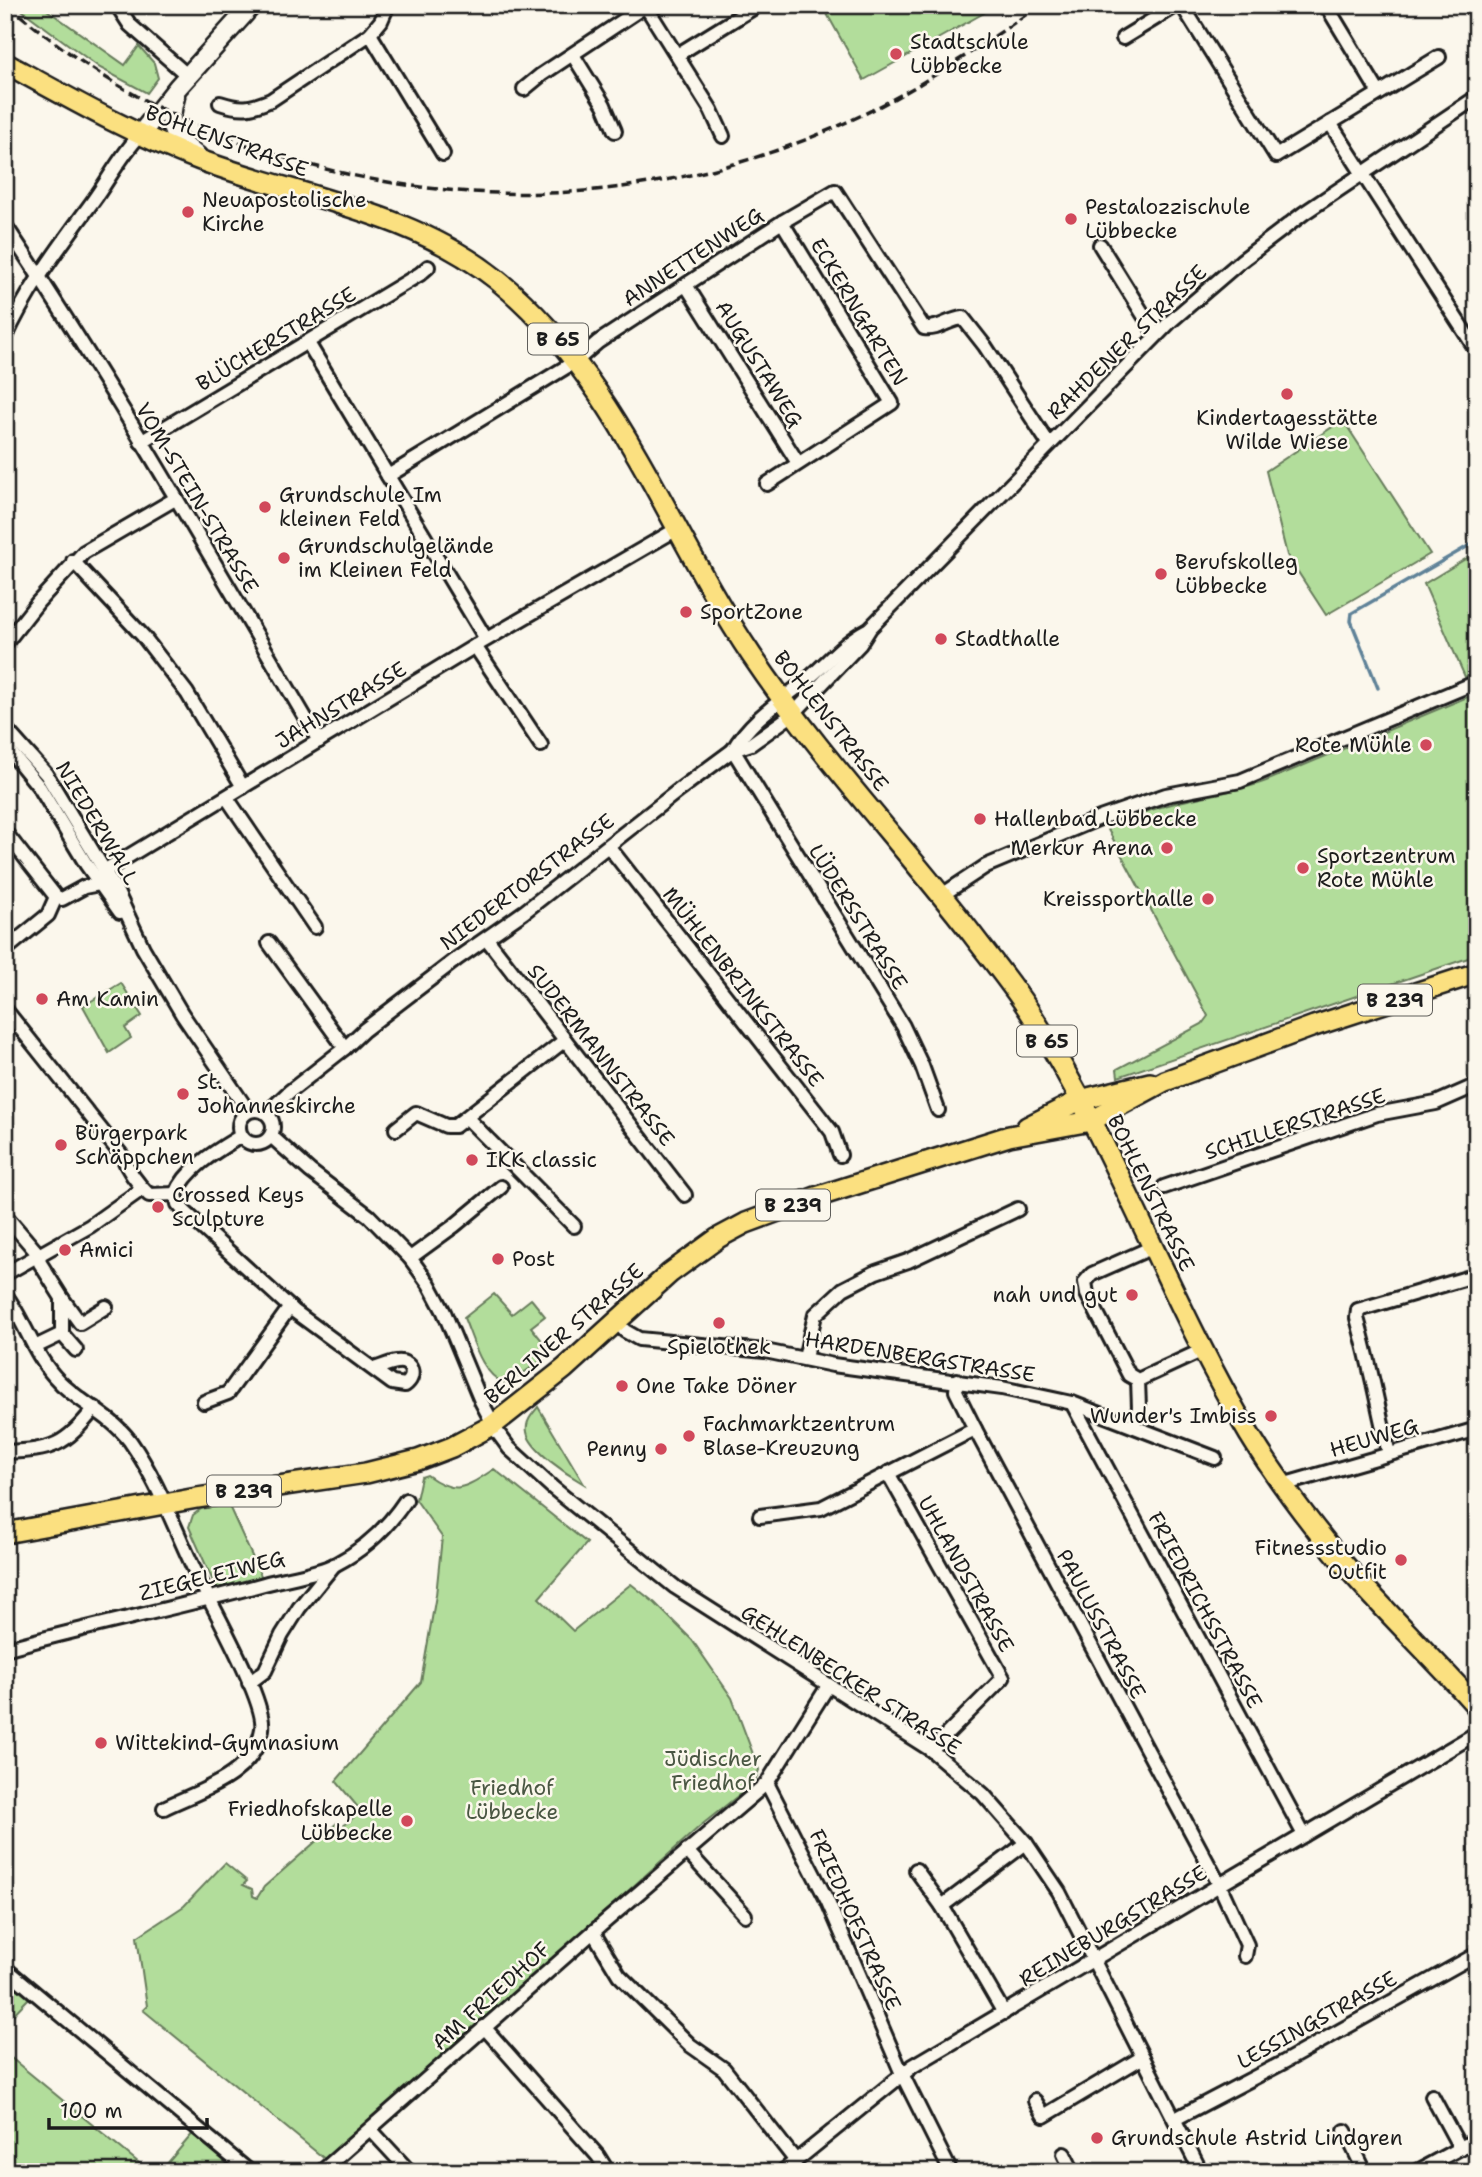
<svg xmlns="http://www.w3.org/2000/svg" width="1482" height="2177" font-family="'Shantell Sans',sans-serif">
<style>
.green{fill:#b2dd9b;stroke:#677c5c;stroke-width:2}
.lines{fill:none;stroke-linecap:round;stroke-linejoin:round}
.stream{stroke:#5f8298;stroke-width:3.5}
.street-casing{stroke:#1c1c1c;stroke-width:18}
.secondary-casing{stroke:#1c1c1c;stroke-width:23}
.primary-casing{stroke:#1c1c1c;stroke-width:24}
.street{stroke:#fbf7ec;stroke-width:12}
.secondary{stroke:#fbf7ec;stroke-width:18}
.primary{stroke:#fbe080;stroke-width:19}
.rail{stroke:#1c1c1c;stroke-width:3.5;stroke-dasharray:10 5;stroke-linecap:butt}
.poi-dot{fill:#d1495b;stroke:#fbf7ec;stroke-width:2.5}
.labels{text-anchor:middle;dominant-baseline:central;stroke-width:5;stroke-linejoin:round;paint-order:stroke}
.shield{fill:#fbf7ec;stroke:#5f5e5a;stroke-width:2}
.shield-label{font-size:19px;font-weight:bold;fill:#1c1c1c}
.poi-label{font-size:21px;fill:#1c1c1c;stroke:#fbf7ec;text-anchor:start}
.street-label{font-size:21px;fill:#1c1c1c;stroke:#fbf7ec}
.park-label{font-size:21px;fill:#495642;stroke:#fbf7ec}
</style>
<rect width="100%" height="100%" fill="#fbf7ec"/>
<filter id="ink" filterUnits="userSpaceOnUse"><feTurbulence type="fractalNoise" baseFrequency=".0143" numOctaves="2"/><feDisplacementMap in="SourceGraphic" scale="14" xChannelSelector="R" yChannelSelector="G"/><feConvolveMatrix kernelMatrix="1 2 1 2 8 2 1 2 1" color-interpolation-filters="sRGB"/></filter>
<g filter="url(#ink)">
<g class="green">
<path d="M15,5H40L125,65L139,46L154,63L158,78L147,93L100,68Z"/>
<path d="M822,5H991L993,8L864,80Z"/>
<path d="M1343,420L1430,554L1326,615L1287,555L1266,471Z"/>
<path d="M1477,552V672L1465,677L1424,584Z"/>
<path d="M1477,693V955L1118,1077L1117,1069L1202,1024L1208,1016L1106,826C1130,817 1154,808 1179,802C1210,794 1236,792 1266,781Z"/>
<path d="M121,983L142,1016L125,1028L131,1038L109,1053L83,1006Z"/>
<path d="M494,1294L512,1314L531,1299L532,1300L545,1316L531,1327L552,1353L519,1376L504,1383C481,1374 473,1339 464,1318Z"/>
<path d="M538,1407L584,1484C568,1475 530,1450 527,1432C525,1422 532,1414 538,1407Z"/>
<path d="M494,1469L587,1543L539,1598L573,1631L631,1584L655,1603L692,1640L732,1698L759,1770L754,1783L699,1827L456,2046L326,2160L143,2010L147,2006L137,1937L184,1906L225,1863L247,1881L243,1885L252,1889L253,1896L257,1898L264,1887L337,1823L341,1828L361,1811L336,1781L421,1682L436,1595L442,1537L416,1500L421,1477L427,1475C456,1496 465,1488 494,1469Z"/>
<path d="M228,1504L263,1580L222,1591L216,1588L189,1527L193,1515L201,1509Z"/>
<path d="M5,1978L30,1997L5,2023Z"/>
<path d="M5,2053L150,2172H5Z"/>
<path d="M194,2132L242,2172H160Z"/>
</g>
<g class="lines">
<path class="stream" d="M1378,688L1351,621L1352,613L1477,541"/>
<g class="street-casing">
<g id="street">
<path d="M117,5L130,25L188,76"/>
<path d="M645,5L711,110L723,136"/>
<path d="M1182,5L1276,156L1439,57"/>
<path d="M1326,5L1379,93"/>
<path d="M370,34L443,154"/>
<path d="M1123,38L1177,5"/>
<path d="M573,55L604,105L615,131"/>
<path d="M677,55L758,5"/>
<path d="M524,89L541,75L645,6"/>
<path d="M220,103C241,110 250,109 271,100L370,34L381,21L388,5"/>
<path d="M1330,123L1477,351"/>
<path d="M5,225C117,392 217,568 319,741"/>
<path d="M1100,245L1156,335"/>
<path d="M686,285L798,463"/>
<path d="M5,339C27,289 61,245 93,201C109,179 121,155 140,135"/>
<path d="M308,343L486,639"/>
<path d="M141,442L420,274L428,267"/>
<path d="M388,476L576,361L598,342L782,222L835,191L924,328C939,330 949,319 963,318L985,346L1049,444"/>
<path d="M767,484L892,403L782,222"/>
<path d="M73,561L143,636L187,693L243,787"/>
<path d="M5,644L38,602L84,552L175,499"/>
<path d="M475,646L541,745"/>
<path d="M5,728L46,774L115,888L143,948L182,1014L248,1111"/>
<path d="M5,745L40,788L86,864L120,912"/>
<path d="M733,750L903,1026L922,1066L938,1110"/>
<path d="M733,750C751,719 781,701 808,679C828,662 844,642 867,630"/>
<path d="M227,798L315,927"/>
<path d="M5,832L56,897"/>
<path d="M609,847L832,1132L840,1155"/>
<path d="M104,871L475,646L677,529"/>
<path d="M942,895L986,866L1100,818L1166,795L1240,781L1477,682"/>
<path d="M56,897L62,899L84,887L99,884"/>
<path d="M487,939L685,1195"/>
<path d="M269,943L345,1048"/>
<path d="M5,950L48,915L56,897"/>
<path d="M5,1009L123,1157C128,1171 138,1184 149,1195L176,1194"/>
<circle cx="256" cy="1127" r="17"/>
<path d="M267,1113L289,1092L345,1048L364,1030L458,958L524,912L679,790L733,750L751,744L793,714L860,644L870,628L1171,321L1241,261L1304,213L1477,97"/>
<path d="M467,1118L574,1226"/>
<path d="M396,1129L416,1113L446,1126H455L565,1040"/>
<path d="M271,1136L310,1171L369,1216L410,1258L429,1284L444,1312L481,1401L498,1433L509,1448L553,1488L675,1587L931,1750L983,1794L1026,1843L1059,1892L1201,2172"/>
<path d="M1164,1187L1377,1114L1436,1103L1477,1085"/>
<path d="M176,1194L178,1204L185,1212L294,1311L392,1383L405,1385C417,1377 412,1360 397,1362C389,1363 381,1367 374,1369"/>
<path d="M176,1194C186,1168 218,1150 241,1136"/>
<path d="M5,1215L39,1255L40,1263L62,1298V1334L35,1347"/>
<path d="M1153,1247L1092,1274L1085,1282L1087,1294L1129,1375L1138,1380L1203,1350"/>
<path d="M410,1258L454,1226L501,1187"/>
<path d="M5,1274L90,1226L142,1189"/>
<path d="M5,1294C24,1320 33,1352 54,1376C76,1402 109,1413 130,1441C158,1481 173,1525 194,1569C208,1599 267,1702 262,1729C254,1776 201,1790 164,1808"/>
<path d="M62,1298L80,1323L106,1307"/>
<path d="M616,1321L625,1331L639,1339L765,1351L833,1365L1002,1388L1072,1403L1215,1458"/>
<path d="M62,1334L76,1350"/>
<path d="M805,1358L815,1315L843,1289L876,1272L908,1261L1018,1209"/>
<path d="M957,1380L956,1391L975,1429L1219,1884L1247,1945L1245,1956"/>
<path d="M204,1402L228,1393L290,1307"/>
<path d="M1072,1403L1304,1835"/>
<path d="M1133,1425L1139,1408L1138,1380"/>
<path d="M5,1452C54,1450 64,1446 95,1408"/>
<path d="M1389,1454C1378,1408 1370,1363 1357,1318L1358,1310L1477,1275"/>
<path d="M888,1473L1003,1678L931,1750"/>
<path d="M1282,1485L1477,1429"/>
<path d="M760,1516L821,1508L975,1429"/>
<path d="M5,1649C91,1625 178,1608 264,1584C285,1578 317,1574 336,1564C365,1549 388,1527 406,1500"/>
<path d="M249,1683L265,1671L282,1635L299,1608L334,1565"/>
<path d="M767,1783L828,1902L903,2076L951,2172"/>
<path d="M687,1851L745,1915"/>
<path d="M916,1870L942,1906L1004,2013"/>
<path d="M942,1906L1026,1843"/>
<path d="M593,1932L619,1975L690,2045L724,2069L796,2161"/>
<path d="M5,1968L250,2172"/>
<path d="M484,2027L598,2156L608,2172"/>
<path d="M1432,2096L1460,2148"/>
<path d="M1035,2101L1044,2116L1143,2057"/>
<path d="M1175,2119L1284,2062L1477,1954"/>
<path d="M371,2130L410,2172"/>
<path d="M1345,2131L1365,2172"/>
<path d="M1064,2154L1073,2172"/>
<path d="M321,2172L593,1932L767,1783L828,1686"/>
<path d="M782,2172L913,2066L1477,1733"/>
<path d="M1416,2172L1477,2139"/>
</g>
</g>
<g class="secondary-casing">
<g id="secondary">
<path d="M175,97C166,128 172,136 197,156"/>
<path d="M140,135L178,87L252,5"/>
</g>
</g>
<g class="primary-casing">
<g id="primary">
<path d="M5,63C69,98 132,134 200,160C299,197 411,211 496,279C617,376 667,530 752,656C818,754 900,841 972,934C993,962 1015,988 1033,1017C1117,1150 1169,1300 1249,1434C1277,1480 1310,1523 1344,1564C1386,1613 1434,1658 1477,1707"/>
<path d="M1027,1127L1080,1100L1150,1083"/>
<path d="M5,1533L197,1498L366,1473L418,1460L452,1447L493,1425L564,1369L670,1273L718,1238L746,1223L816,1197L1009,1136L1091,1121L1165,1081L1314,1026L1477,973"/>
</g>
</g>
<use href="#street" class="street"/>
<use href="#secondary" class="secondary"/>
<use href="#primary" class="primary"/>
<path class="rail" d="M8,5C58,47 112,86 172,114C387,215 630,222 847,122C916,91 978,48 1040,5"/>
</g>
</g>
<g class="poi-dot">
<circle cx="896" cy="54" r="7"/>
<circle cx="188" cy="212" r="7"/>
<circle cx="1071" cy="219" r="7"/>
<circle cx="1287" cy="394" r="7"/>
<circle cx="265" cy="507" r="7"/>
<circle cx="284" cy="558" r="7"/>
<circle cx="1161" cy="574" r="7"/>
<circle cx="686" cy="612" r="7"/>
<circle cx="941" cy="639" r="7"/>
<circle cx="1426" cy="745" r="7"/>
<circle cx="980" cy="819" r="7"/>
<circle cx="1167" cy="848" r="7"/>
<circle cx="1303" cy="868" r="7"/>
<circle cx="1208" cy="899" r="7"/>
<circle cx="42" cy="999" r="7"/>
<circle cx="183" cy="1094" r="7"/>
<circle cx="61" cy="1145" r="7"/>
<circle cx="472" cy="1160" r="7"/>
<circle cx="158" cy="1207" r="7"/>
<circle cx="65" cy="1250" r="7"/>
<circle cx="498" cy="1259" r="7"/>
<circle cx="1132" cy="1295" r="7"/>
<circle cx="719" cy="1323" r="7"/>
<circle cx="622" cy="1386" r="7"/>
<circle cx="1271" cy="1416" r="7"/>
<circle cx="689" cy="1436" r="7"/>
<circle cx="661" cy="1449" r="7"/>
<circle cx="1401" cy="1560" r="7"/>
<circle cx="101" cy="1743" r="7"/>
<circle cx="407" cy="1821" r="7"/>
<circle cx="1097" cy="2138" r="7"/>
</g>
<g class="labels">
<g class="shield">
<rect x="528" y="323.5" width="60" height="31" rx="5"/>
<rect x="1358" y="984.5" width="74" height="31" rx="5"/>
<rect x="1017" y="1025.5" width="60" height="31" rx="5"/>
<rect x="756" y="1189.5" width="74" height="31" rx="5"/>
<rect x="207" y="1475.5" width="74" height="31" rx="5"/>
</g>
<g class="shield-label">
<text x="558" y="339">B 65</text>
<text x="1395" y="1000">B 239</text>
<text x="1047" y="1041">B 65</text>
<text x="793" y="1205">B 239</text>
<text x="244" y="1491">B 239</text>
</g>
<g class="poi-label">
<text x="910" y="42">Stadtschule<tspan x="910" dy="24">Lübbecke</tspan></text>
<text x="202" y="200">Neuapostolische<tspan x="202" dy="24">Kirche</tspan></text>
<text x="1085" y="207">Pestalozzischule<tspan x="1085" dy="24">Lübbecke</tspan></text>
<text x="1287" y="418" text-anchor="middle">Kindertagesstätte<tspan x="1287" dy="24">Wilde Wiese</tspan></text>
<text x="279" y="495">Grundschule Im<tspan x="279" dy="24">kleinen Feld</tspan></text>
<text x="298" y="546">Grundschulgelände<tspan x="298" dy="24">im Kleinen Feld</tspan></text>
<text x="1175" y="562">Berufskolleg<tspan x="1175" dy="24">Lübbecke</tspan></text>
<text x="700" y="612">SportZone</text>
<text x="955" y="639">Stadthalle</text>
<text x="1412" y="745" text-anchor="end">Rote Mühle</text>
<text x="994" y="819">Hallenbad Lübbecke</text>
<text x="1153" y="848" text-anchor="end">Merkur Arena</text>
<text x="1317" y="856">Sportzentrum<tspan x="1317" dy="24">Rote Mühle</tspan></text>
<text x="1194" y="899" text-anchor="end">Kreissporthalle</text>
<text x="56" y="999">Am Kamin</text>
<text x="197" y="1082">St.<tspan x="197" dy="24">Johanneskirche</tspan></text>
<text x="75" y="1133">Bürgerpark<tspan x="75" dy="24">Schäppchen</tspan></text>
<text x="486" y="1160">IKK classic</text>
<text x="172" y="1195">Crossed Keys<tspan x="172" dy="24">Sculpture</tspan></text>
<text x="79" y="1250">Amici</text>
<text x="512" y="1259">Post</text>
<text x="1118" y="1295" text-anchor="end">nah und gut</text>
<text x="719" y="1347" text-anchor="middle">Spielothek</text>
<text x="636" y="1386">One Take Döner</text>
<text x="1257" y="1416" text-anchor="end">Wunder's Imbiss</text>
<text x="703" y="1424">Fachmarktzentrum<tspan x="703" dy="24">Blase-Kreuzung</tspan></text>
<text x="647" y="1449" text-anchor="end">Penny</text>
<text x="1387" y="1548" text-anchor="end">Fitnessstudio<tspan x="1387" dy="24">Outfit</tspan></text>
<text x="115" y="1743">Wittekind-Gymnasium</text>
<text x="393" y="1809" text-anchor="end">Friedhofskapelle<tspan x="393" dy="24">Lübbecke</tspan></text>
<text x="1111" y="2138">Grundschule Astrid Lindgren</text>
</g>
<g class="street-label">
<text transform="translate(227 141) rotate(20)">BOHLENSTRASSE</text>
<text transform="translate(693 257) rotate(-33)">ANNETTENWEG</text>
<text transform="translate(859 312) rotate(59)">ECKERNGARTEN</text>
<text transform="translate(276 339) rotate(-31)">BLÜCHERSTRASSE</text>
<text transform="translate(1127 342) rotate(-44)">RAHDENER STRASSE</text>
<text transform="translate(759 364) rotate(58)">AUGUSTAWEG</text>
<text transform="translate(197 498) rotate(59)">VOM-STEIN-STRASSE</text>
<text transform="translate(341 705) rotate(-31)">JAHNSTRASSE</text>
<text transform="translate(831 721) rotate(52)">BOHLENSTRASSE</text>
<text transform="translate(97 823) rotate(59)">NIEDERWALL</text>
<text transform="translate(527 882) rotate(-37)">NIEDERTORSTRASSE</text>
<text transform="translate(858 917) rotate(58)">LÜDERSSTRASSE</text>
<text transform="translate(743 987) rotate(52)">MÜHLENBRINKSTRASSE</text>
<text transform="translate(601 1055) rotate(52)">SUDERMANNSTRASSE</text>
<text transform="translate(1295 1124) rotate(-18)">SCHILLERSTRASSE</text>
<text transform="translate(1151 1193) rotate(64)">BOHLENSTRASSE</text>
<text transform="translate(564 1334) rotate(-41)">BERLINER STRASSE</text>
<text transform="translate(920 1357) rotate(9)">HARDENBERGSTRASSE</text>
<text transform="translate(1374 1438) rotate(-16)">HEUWEG</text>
<text transform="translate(966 1574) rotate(61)">UHLANDSTRASSE</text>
<text transform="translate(212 1576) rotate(-14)">ZIEGELEIWEG</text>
<text transform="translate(1205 1610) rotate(62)">FRIEDRICHSSTRASSE</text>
<text transform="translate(1101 1624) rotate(62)">PAULUSSTRASSE</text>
<text transform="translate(851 1680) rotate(33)">GEHLENBECKER STRASSE</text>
<text transform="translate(855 1920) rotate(66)">FRIEDHOFSTRASSE</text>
<text transform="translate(1113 1926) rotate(-31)">REINEBURGSTRASSE</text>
<text transform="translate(491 1996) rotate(-42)">AM FRIEDHOF</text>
<text transform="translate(1317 2020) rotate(-29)">LESSINGSTRASSE</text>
</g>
<g class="park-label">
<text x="713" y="1759">Jüdischer<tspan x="713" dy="24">Friedhof</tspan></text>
<text x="512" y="1788">Friedhof<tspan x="512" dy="24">Lübbecke</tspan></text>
</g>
</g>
<rect width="1482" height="2177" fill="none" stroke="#fbf7ec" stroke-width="28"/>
<rect x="14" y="14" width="1454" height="2149" fill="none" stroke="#1c1c1c" stroke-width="2.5" filter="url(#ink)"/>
<path d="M49 2118v10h158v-10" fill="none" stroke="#1c1c1c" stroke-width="3.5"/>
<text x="60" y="2118" font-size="21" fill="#1c1c1c" stroke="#fbf7ec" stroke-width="5" paint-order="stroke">100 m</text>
</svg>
